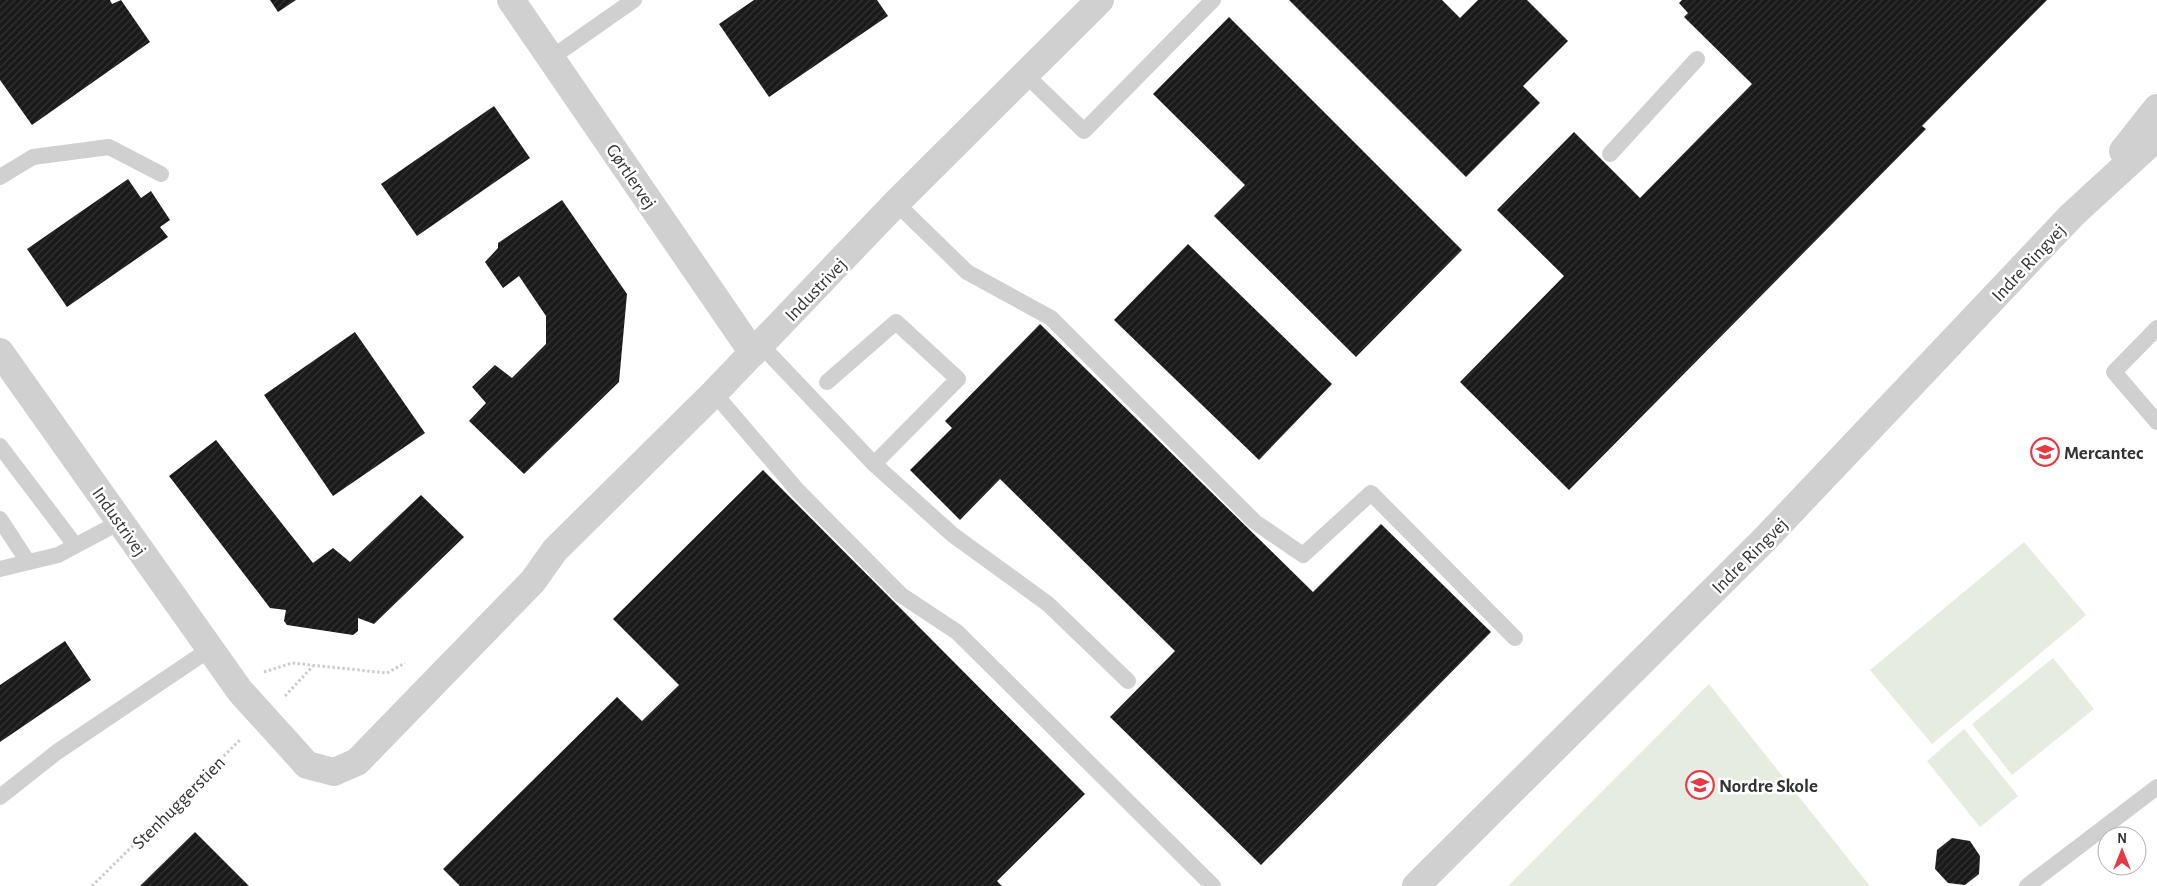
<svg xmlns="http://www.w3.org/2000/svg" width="2157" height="886" font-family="'Alegreya Sans',sans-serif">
	<defs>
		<pattern id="building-hatch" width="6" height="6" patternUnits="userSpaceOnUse" patternTransform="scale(1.25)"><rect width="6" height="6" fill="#1a1a1a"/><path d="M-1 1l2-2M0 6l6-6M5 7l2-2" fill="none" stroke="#333"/></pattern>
	</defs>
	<rect width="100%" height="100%" fill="#fff"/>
	<g fill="#e6ecdf">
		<path d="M 2024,542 L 2086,615 L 1932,744 L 1870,670 Z"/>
		<path d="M 2053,658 L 2094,709 L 2012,775 L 1972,724 Z"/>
		<path d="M 1709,684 L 1870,886 L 1508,886 Z"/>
		<path d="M 1964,729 L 2018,796 L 1980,827 L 1927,761 Z"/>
	</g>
	<g fill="url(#building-hatch)">
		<path d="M 0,0 L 110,0 L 112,4 L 121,0 L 150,42 L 32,125 L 0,80 Z"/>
		<path d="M 270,0 L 296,0 L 278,12 Z"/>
		<path d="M 754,0 L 877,0 L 888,16 L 769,97 L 719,24 Z"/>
		<path d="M 1289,0 L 1442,0 L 1460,18 L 1478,0 L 1527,0 L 1568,41 L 1523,86 L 1540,103 L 1466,177 Z"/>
		<path d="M 1682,0 L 2047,0 L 1922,126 L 1926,129 L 1569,490 L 1460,382 L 1564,276 L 1497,210 L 1574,132 L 1640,198 L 1752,84 L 1684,17 L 1688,13 L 1679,3 Z"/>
		<path d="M 1229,17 L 1462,250 L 1356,357 L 1214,216 L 1245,185 L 1153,94 Z"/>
		<path d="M 494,106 L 530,158 L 417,236 L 381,184 Z"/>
		<path d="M 128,179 L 141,198 L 151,191 L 170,220 L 160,227 L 168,237 L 67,307 L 27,249 Z"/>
		<path d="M 562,200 L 627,294 L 619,382 L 524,474 L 469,421 L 486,403 L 472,387 L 495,365 L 512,378 L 546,344 L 546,316 L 519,276 L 503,288 L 485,262 L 498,248 L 498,243 Z"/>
		<path d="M 1188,244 L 1332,384 L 1259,460 L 1114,320 Z"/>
		<path d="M 1040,324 L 1313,592 L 1381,524 L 1491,632 L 1261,865 L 1110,717 L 1175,651 L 1000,479 L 960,520 L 910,470 L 952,428 L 945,421 Z"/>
		<path d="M 355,332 L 425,433 L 333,496 L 264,395 Z"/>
		<path d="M 216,440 L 313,563 L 333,548 L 350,562 L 421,495 L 464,537 L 374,624 L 358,618 L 358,631 L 353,635 L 287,625 L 284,621 L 286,610 L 270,608 L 169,476 Z"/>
		<path d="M 763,470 L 1085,794 L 997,881 L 1002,886 L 460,886 L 443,869 L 617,697 L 642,721 L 679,685 L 613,619 Z"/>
		<path d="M 65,641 L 91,680 L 0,742 L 0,685 Z"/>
		<path d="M 195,832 L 249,886 L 140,886 Z"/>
		<path d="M 1952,838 L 1970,841 L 1980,856 L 1979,874 L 1965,885 L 1948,883 L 1935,869 L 1937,850 Z"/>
	</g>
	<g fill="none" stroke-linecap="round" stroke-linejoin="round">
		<g stroke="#cdcdcd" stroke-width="3" stroke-dasharray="2.5 2.5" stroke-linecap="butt">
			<path d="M 264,672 L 292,663 L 387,673 L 405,663"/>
			<path d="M 285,696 L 313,666"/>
			<path d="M 92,886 L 241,739"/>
		</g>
		<g stroke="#d0d0d0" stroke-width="16">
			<path d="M 551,58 L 634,0"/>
			<path d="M 1026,75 L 1084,131 L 1213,0"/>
			<path d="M 1610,154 L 1697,59"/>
			<path d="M 0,177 L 33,157 L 109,147 L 161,174"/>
			<path d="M 896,203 L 967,272 L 1051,318 L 1255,522 L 1303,555 L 1371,493 L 1515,638"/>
			<path d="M 2157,328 L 2114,372 L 2157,422"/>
			<path d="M 761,345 L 874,464 L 953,535 L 1048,604 L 1128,681"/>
			<path d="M 827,382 L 896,322 L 958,379 L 874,464"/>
			<path d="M 714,393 L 798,491 L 901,595 L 957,632 L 1213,886"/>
			<path d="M 0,446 L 75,545"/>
			<path d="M 0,519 L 28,562"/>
			<path d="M 0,569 L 58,555 L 120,522"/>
			<path d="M 0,797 L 57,752 L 210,649"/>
			<path d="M 2027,886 L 2157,787"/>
		</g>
		<g stroke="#d0d0d0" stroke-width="28">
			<path d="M 511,0 L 753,353"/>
			<path d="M 0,352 L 240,691 L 307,765 L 334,772 L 357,762 L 533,581 L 555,550 L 714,393 L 896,203 L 1100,0"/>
		</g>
		<g stroke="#d0d0d0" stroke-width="28">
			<path d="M 2123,151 L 2157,108"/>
			<path d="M 1416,886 L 1765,539 L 2072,215 L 2157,137"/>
		</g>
	</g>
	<defs>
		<symbol id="school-ring" viewBox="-11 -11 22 22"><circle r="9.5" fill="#fff" stroke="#e63946" stroke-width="1.5"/><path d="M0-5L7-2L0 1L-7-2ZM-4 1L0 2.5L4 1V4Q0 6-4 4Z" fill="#e63946"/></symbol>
	</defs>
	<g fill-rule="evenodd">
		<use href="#school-ring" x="2029" y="436" width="32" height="32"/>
		<use href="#school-ring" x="1684" y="769" width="32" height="32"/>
	</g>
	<g text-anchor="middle" stroke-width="5" stroke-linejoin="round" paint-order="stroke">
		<g font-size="19" fill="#333" stroke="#fff">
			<text transform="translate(632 176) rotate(56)" y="7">Gørtlervej</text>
			<text transform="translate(2028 262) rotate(-47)" y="7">Indre Ringvej</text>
			<text transform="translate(815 289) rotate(-46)" y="7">Industrivej</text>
			<text transform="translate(120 521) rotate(55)" y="7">Industrivej</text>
			<text transform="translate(1749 555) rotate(-45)" y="7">Indre Ringvej</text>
			<text transform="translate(178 802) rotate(-45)" y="7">Stenhuggerstien</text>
		</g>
		<g font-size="19" font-weight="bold" fill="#333" stroke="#fff" text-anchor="start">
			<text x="2064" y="459">Mercantec</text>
			<text x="1719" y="792">Nordre Skole</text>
		</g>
	</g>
	<g transform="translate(2122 851)"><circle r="24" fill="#ffffff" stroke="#adadad"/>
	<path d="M0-4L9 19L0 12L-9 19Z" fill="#e63946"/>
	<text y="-8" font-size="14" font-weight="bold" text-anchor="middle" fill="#333333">N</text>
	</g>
</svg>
